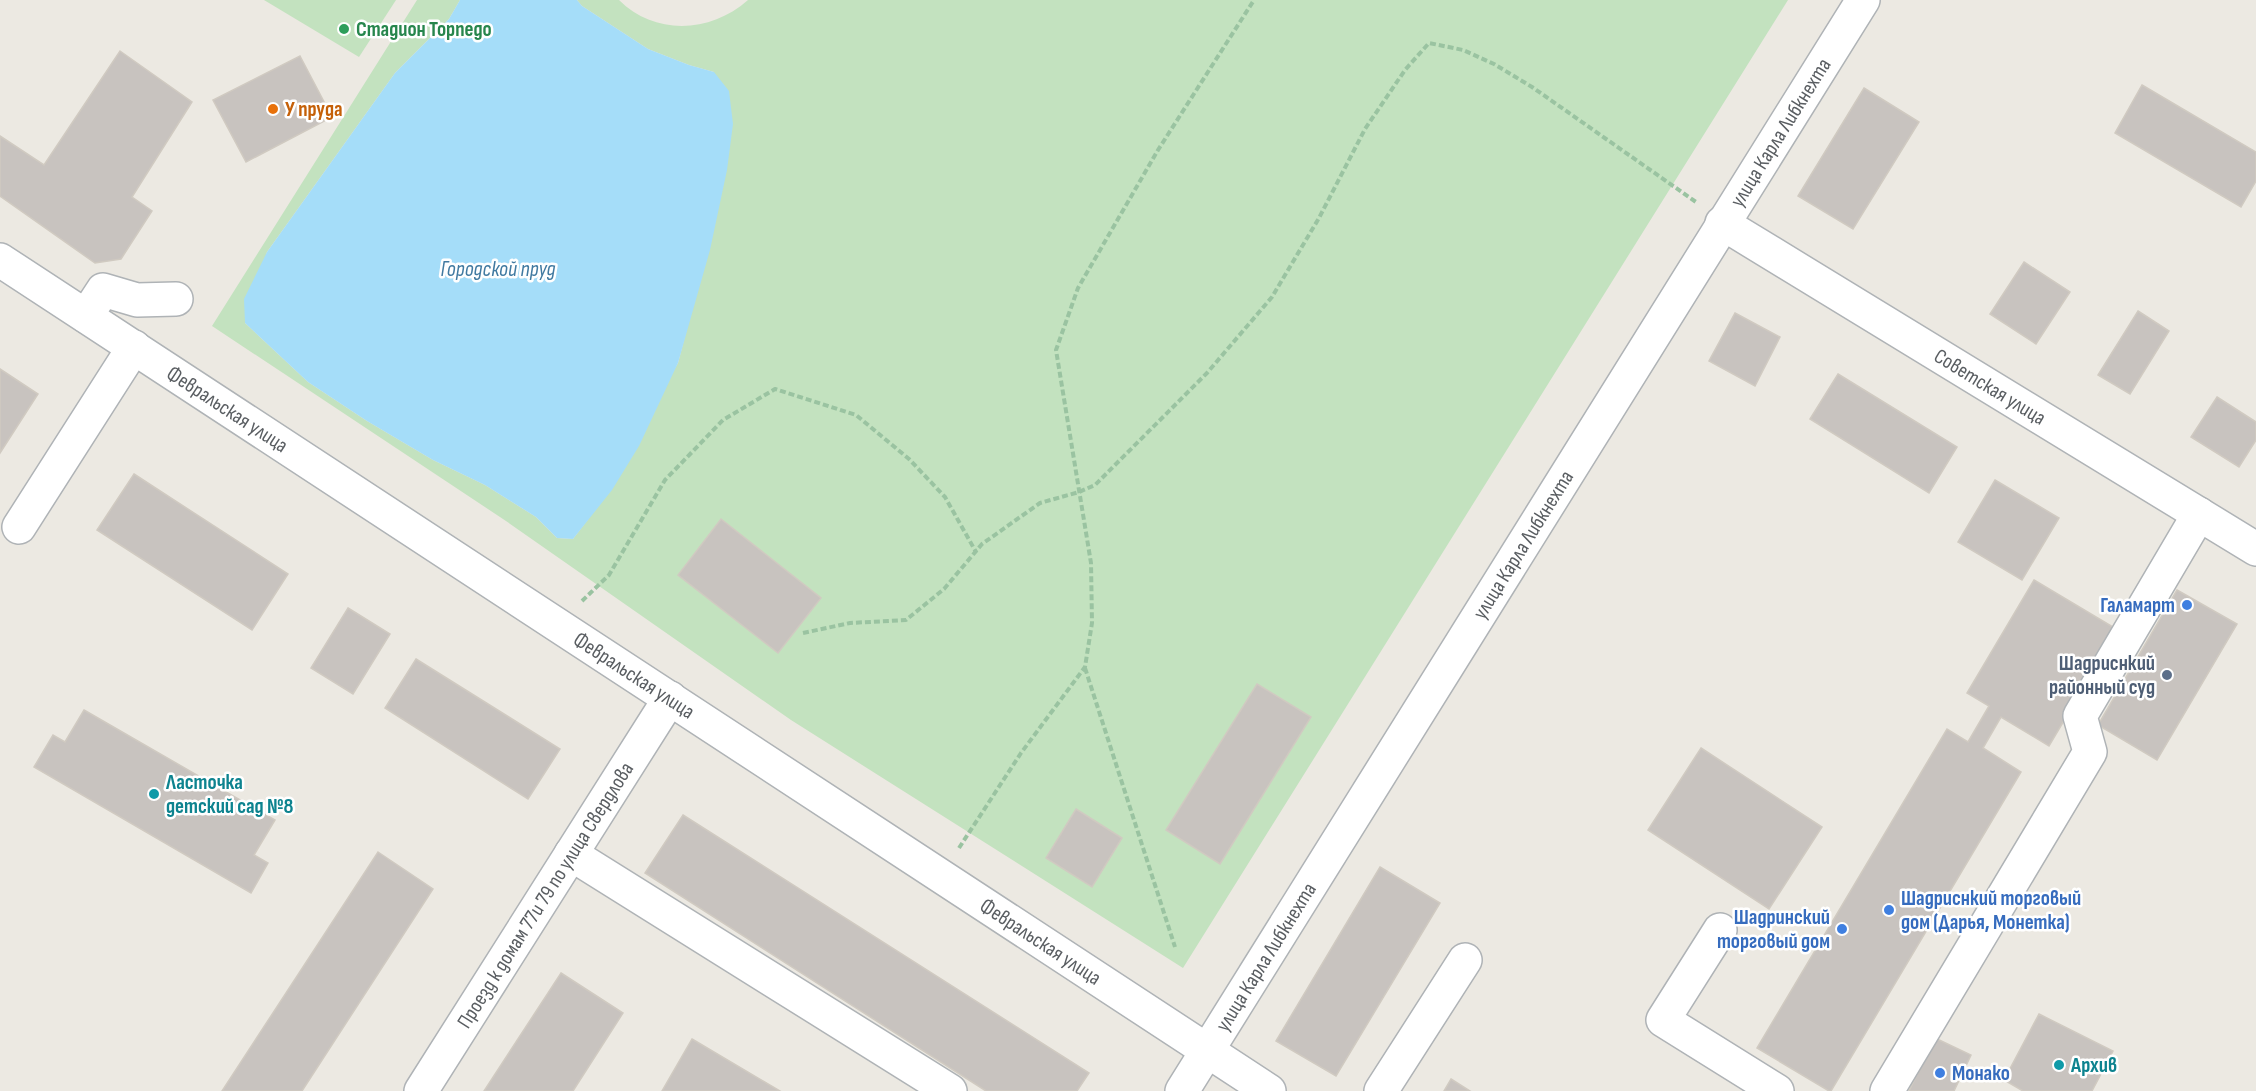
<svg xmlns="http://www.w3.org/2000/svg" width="2256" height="1091" font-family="'Sofia Sans Condensed',sans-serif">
	<rect width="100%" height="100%" fill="#ece9e2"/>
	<g fill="#c3e2bf">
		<path d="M 264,0 L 396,0 L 359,57 Z"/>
		<path d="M 417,0 L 460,0 L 449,19 L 395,73 L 267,252 L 245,323 L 308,382 L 367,421 L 433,460 L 485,485 L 536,517 L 557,538 L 573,539 L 589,518 L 678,363 L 691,313 L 714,72 L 689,65 L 648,49 L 582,6 L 577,0 L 619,0 C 655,36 711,33 748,0 L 1788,0 L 1183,968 L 791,720 L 506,521 L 212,326 Z"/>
	</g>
	<path fill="#a5ddf9" d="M 460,0 L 577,0 L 582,6 L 648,49 L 689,65 L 714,72 L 729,91 L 733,124 L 727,170 L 710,250 L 678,363 L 639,446 L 612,490 L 573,539 L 557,538 L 536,517 L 485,485 L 433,460 L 367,421 L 308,382 L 245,323 L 244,299 L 267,252 L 395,73 L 449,19 Z"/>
	<g fill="#c8c3bf" stroke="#d0cac1" stroke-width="1.5">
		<path d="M 120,51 L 192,102 L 132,197 L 152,211 L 121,259 L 95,263 L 0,196 L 0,136 L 44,165 Z"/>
		<path d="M 300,56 L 332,117 L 246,162 L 213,100 Z"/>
		<path d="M 2142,85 L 2256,152 L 2256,181 L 2241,207 L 2115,133 Z"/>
		<path d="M 1864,88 L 1919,122 L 1853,229 L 1798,196 Z"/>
		<path d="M 2024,262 L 2070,292 L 2036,344 L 1990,314 Z"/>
		<path d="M 2138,311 L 2169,331 L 2130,394 L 2098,375 Z"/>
		<path d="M 1735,313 L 1780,337 L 1755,386 L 1709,361 Z"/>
		<path d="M 0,369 L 38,394 L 0,453 Z"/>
		<path d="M 1838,374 L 1957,447 L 1929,493 L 1810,419 Z"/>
		<path d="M 2217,397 L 2256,422 L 2256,440 L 2239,467 L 2191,437 Z"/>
		<path d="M 134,474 L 288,574 L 252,630 L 97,530 Z"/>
		<path d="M 1995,480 L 2059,518 L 2022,580 L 1958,542 Z"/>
		<path d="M 721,519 L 821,598 L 778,653 L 678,575 Z"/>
		<path d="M 2034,580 L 2118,630 L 2049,746 L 2001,717 L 1983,748 L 2021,772 L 1831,1091 L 1829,1091 L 1757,1048 L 1947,729 L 1968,742 L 1989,706 L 1967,693 Z"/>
		<path d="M 2177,590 L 2237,624 L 2157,760 L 2098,725 Z"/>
		<path d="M 348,608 L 390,634 L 353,694 L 311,668 Z"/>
		<path d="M 416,659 L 560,749 L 528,799 L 385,708 Z"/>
		<path d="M 1257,684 L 1311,717 L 1220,864 L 1166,830 Z"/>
		<path d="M 84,710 L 275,820 L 254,855 L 268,863 L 251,893 L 34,767 L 53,735 L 65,742 Z"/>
		<path d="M 1701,748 L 1822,827 L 1769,909 L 1648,830 Z"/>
		<path d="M 1076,809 L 1122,838 L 1092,887 L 1046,858 Z"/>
		<path d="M 683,815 L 1089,1073 L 1077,1091 L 986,1091 L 645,873 Z"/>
		<path d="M 378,852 L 433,889 L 302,1091 L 222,1091 Z"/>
		<path d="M 1380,867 L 1440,903 L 1336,1076 L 1276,1041 Z"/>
		<path d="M 561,973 L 623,1013 L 573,1091 L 484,1091 Z"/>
		<path d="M 2039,1014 L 2113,1051 L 2092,1091 L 2023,1091 L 2004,1080 Z"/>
		<path d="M 1935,1038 L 1971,1055 L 1954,1091 L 1909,1091 Z"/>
		<path d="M 692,1039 L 780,1091 L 662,1091 Z"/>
		<path d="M 1451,1079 L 1470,1091 L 1444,1091 Z"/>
	</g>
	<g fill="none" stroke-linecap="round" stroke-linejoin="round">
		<defs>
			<g id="minor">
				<path id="s1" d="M 1722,223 L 2256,549"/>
				<path id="s2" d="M 0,260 L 1269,1091"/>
				<path d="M 86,316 L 103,290 L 137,300 L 176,299"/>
				<path d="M 19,527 L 134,347"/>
				<path d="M 571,854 L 950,1091"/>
				<path d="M 1720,930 L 1663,1020 L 1777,1091"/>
				<path id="s3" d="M 421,1091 L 670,698"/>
				<path id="s4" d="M 1182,1091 L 1863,0"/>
				<path d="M 1381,1091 L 1465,960"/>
				<path d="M 1887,1091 L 2090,752 L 2080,716 L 2199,514"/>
			</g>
		</defs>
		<use href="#minor" stroke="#afb3b6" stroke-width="36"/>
		<g stroke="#9ac3a1" stroke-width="4" stroke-dasharray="6 3" stroke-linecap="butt">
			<path d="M 582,601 L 609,575 L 665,480 L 723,420 L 775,389 L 856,415 L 909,459 L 945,497 L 976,552"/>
			<path d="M 803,633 L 850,623 L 906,620 L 944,589 L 982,544 L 1040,503 L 1079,492 L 1095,485 L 1207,373 L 1272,297 L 1319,218 L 1365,129 L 1405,70 L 1429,43 L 1463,50 L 1494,64 L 1532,87 L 1696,202"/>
			<path d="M 1085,668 L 1175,947"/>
			<path d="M 959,848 L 1021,753 L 1085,667 L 1092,623 L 1091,563 L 1056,350 L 1078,288 L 1158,150 L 1254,0"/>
		</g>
		<use href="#minor" stroke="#fff" stroke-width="33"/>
	</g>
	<circle fill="#2e9e5b" stroke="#fff" stroke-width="2" cx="344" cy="29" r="6"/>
	<circle fill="#e8710a" stroke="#fff" stroke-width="2" cx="273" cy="109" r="6"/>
	<g fill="#3f7fe0" stroke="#fff" stroke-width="2">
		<circle cx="2187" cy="605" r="6"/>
		<circle cx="1889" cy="910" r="6"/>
		<circle cx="1842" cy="929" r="6"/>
		<circle cx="1940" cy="1073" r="6"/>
	</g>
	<circle fill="#5c6f8a" stroke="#fff" stroke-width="2" cx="2167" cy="675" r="6"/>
	<g fill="#0f9aa8" stroke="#fff" stroke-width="2">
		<circle cx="154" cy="794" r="6"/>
		<circle cx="2059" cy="1065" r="6"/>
	</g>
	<g text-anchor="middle" stroke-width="5" stroke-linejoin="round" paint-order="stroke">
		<g font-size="21" font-weight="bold" fill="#27864d" stroke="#fff" text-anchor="start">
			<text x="356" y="36">Стадион Торпедо</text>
		</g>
		<g font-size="21" font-weight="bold" fill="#c56008" stroke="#fff" text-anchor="start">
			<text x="285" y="116">У пруда</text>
		</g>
		<g font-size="21" fill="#5a5e62" stroke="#fff">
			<text dy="7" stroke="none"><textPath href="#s4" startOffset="1130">улица Карла Либкнехта</textPath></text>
			<text dy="7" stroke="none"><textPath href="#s1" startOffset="314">Советская улица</textPath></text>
			<text dy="7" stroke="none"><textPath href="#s2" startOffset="272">Февральская улица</textPath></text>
			<text dy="7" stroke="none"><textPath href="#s4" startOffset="644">улица Карла Либкнехта</textPath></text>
			<text dy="7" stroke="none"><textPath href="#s2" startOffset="758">Февральская улица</textPath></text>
			<text dy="7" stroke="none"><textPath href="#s3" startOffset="232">Проезд к домам 77и 79 по улица Свердлова</textPath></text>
			<text dy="7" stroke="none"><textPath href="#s2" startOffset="1244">Февральская улица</textPath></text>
			<text dy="7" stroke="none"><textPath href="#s4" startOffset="158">улица Карла Либкнехта</textPath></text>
		</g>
		<g font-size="21" font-weight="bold" fill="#366cbe" stroke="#fff" text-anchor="end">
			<text x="2175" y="612">Галамарт</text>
			<text x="1901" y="905" text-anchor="start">Шадриснкий торговый<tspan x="1901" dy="24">дом (Дарья, Монетка)</tspan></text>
			<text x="1830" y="924">Шадринский<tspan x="1830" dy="24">торговый дом</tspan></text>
			<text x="1952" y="1080" text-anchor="start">Монако</text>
		</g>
		<g font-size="21" font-weight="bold" fill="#4e5e75" stroke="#fff" text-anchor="end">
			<text x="2155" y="670">Шадриснкий<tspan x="2155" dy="24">районный суд</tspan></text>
		</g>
		<g font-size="21" font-weight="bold" fill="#0d838f" stroke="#fff" text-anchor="start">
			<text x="166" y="789">Ласточка<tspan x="166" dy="24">детский сад №8</tspan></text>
			<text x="2071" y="1072">Архив</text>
		</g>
		<g font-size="22" font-style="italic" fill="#417aa1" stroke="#fff">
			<text x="498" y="276">Городской пруд</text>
		</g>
	</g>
</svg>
